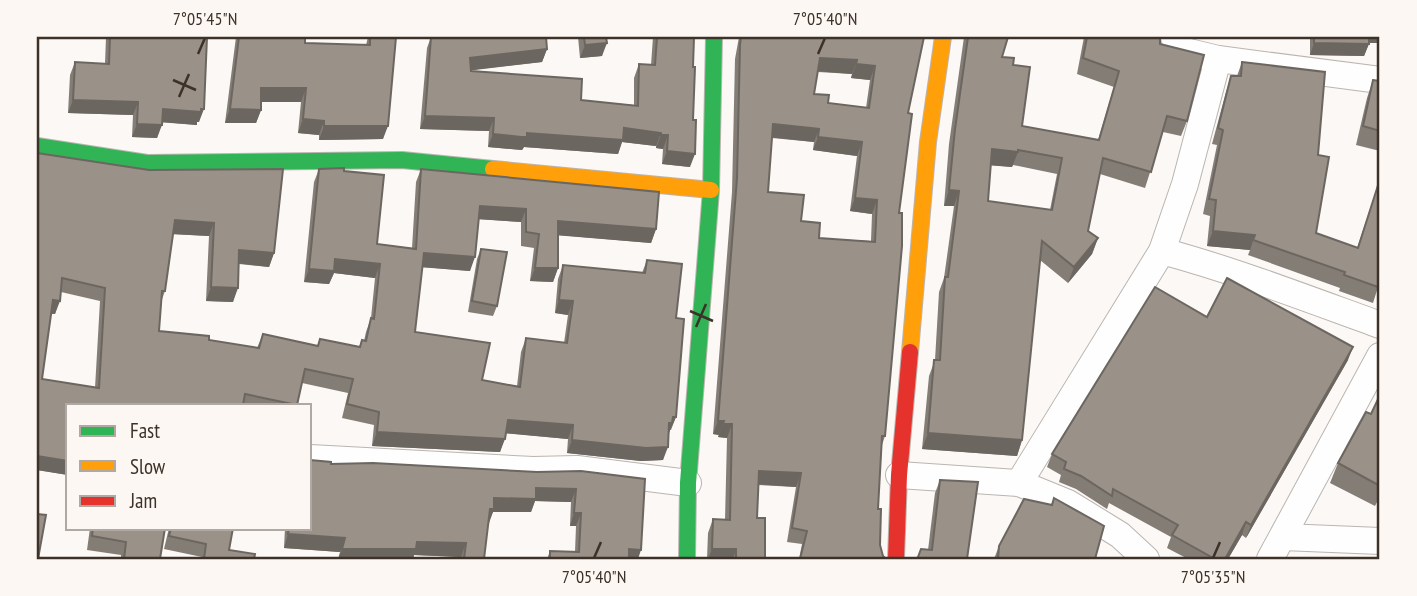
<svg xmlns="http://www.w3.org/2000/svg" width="1417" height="596" font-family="'PT Sans Narrow',sans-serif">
	<rect width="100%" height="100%" fill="#fbf8f5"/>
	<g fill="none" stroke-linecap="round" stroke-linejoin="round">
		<defs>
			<g id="street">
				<path d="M 1174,37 L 1177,45 L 1185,51 L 1218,59 L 1380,80"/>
				<path d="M 1162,251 L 1185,184 L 1218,59"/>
				<path d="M 310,458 L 533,470 L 577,469 L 688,483"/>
				<path d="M 899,475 L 1019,483 L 1068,503 L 1120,535 L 1146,559"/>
				<path d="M 1019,483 L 1162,251 C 1236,271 1308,299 1380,325"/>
				<path d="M 1283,537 L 1380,541"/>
				<path d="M 1270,559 L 1380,356"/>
			</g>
			<g id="fast">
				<path d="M 37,146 L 147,163 L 402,160 L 493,169"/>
				<path d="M 687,559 L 688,483 L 711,190 L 714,37"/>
			</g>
			<g id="slow">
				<path d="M 493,169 L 711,190"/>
				<path d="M 910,352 L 928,142 L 943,37"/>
			</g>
			<path id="jam" d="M 896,559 L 899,475 L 910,352"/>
		</defs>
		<use href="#street" stroke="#bbb5b0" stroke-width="28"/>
		<use href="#fast" stroke="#bbb5b0" stroke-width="18"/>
		<use href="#slow" stroke="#bbb5b0" stroke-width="18"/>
		<use href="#jam" stroke="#bbb5b0" stroke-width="18"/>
		<use href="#street" stroke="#fefefe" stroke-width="26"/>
		<use href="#fast" stroke="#30b455" stroke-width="16"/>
		<use href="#slow" stroke="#ff9f0a" stroke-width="16"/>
		<use href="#jam" stroke="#e5322d" stroke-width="16"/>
	</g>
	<g fill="#847d76" fill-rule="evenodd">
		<path d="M 106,37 L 207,37 L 199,122 L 197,122 L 197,125 L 162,122 L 157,138 L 132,137 L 133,115 L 68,113 L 70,75 L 75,62 L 105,64 Z"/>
		<path d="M 236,37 L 305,37 L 305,43 L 366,45 L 368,37 L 396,37 L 383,139 L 319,140 L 319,135 L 298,133 L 301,102 L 261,102 L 261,110 L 256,123 L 225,123 Z"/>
		<path d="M 431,37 L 546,37 L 547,49 L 542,62 L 471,70 L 471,71 L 581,100 L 634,105 L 634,78 L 639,64 L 651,65 L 653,37 L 694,37 L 690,167 L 662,164 L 663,149 L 656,148 L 656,146 L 622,142 L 618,154 L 524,147 L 522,150 L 488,147 L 489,131 L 420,129 L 427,48 Z"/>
		<path d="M 578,37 L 606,37 L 602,56 L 580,58 Z"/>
		<path d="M 739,37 L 924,37 L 908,113 L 899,213 L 885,436 L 882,445 L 878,509 L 880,545 L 883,556 L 886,559 L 799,559 L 802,544 L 787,542 L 796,487 L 758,485 L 757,518 L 765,559 L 707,559 L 708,533 L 713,519 L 725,520 L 727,438 L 718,437 L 719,435 L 713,434 L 732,192 L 735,59 ZM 818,72 L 852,74 L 851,78 L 870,80 L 866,108 L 828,103 L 814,94 ZM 772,138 L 814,142 L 813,150 L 857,156 L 850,211 L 872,214 L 871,241 L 819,238 L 801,221 L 768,192 Z"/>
		<path d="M 964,37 L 1008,37 L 1002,57 L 1013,65 L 1022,126 L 1098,140 L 1114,87 L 1077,74 L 1084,37 L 1160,37 L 1160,44 L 1187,121 L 1181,136 L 1163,132 L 1145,188 L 1100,174 L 1088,231 L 1098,238 L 1092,254 L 1068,283 L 1040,260 L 1022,440 L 1017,456 L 922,449 L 929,376 L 935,360 L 939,292 L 944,278 L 954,206 L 944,206 L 949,144 ZM 990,165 L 1012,167 L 1013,165 L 1057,174 L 1050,210 L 988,201 Z"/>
		<path d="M 1310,37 L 1380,37 L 1380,43 L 1369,43 L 1364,56 L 1310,55 Z"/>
		<path d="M 1242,62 L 1318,155 L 1316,233 L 1357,248 L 1380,179 L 1379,258 L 1380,281 L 1373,303 L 1339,291 L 1340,288 L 1248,255 L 1250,250 L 1207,246 L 1210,216 L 1203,214 L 1217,145 L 1212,144 L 1226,92 L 1231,76 L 1237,76 Z"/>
		<path d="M 1373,80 L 1380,81 L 1380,151 L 1356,145 L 1367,98 Z"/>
		<path d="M 37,153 L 149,170 L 274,253 L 269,267 L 239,264 L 233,302 L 206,301 L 209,236 L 173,234 L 165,291 L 161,302 L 159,331 L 257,348 L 263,334 L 318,346 L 320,339 L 359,347 L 362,340 L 364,341 L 366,332 L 371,318 L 375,278 L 334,273 L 329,284 L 304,282 L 314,182 L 319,169 L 344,171 L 377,244 L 412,248 L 416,182 L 421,169 L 656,229 L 651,243 L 558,235 L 558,268 L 553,282 L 530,281 L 534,248 L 521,246 L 521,222 L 479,219 L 470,271 L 422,267 L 415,332 L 482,380 L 517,386 L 521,352 L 526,338 L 564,343 L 568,315 L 555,313 L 558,279 L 563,265 L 642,273 L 647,260 L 676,318 L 676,417 L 671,430 L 670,430 L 669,433 L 663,460 L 641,461 L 567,453 L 568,439 L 506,433 L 500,452 L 372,446 L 374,425 L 342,418 L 348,393 L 302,383 L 297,405 L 68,405 L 68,475 L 37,470 ZM 61,292 L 100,301 L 95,388 L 42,379 L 51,314 L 55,314 Z"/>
		<path d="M 481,249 L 497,306 L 493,316 L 468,312 L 477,259 Z"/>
		<path d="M 1207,317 L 1348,360 L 1246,538 L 1242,535 L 1228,559 L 1188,559 L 1167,548 L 1171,537 L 1109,503 L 1107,509 L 1076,489 L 1059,482 L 1061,475 L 1047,467 L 1052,454 Z"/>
		<path d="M 1380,395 L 1380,496 L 1375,506 L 1330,483 L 1338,463 L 1371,414 Z"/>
		<path d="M 331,464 L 537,472 L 581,471 L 638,559 L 547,559 L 550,551 L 575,552 L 576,526 L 570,526 L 571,502 L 535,501 L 531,512 L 493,512 L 488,523 L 484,559 L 460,559 L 461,557 L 414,555 L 413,559 L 338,559 L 340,552 L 284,548 L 285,528 L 310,528 Z"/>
		<path d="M 940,480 L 967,559 L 928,550 L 935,493 Z"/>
		<path d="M 90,528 L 165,528 L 160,559 L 121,559 L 121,555 L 87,550 Z"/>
		<path d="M 169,528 L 233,528 L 229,550 L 254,559 L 201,559 L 202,557 L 164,549 Z"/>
		<path d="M 999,546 L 1095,559 L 994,559 Z"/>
	</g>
	<g fill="#6c6660">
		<path d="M 1367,37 L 1380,37 L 1380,43 L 1365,43 Z"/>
		<path d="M 607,43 L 602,56 L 580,58 L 585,45 Z"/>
		<path d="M 1314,43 L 1369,44 L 1364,56 L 1310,55 Z"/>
		<path d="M 547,49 L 542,62 L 466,71 L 470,58 Z"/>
		<path d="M 820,58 L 857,60 L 852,74 L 815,71 Z"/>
		<path d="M 856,64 L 875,66 L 870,80 L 851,78 Z"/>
		<path d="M 261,88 L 306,88 L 301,102 L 256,102 Z"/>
		<path d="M 73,100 L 138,102 L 133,115 L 68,113 Z"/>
		<path d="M 163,109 L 204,109 L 199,122 L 197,122 L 197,125 L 158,122 Z"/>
		<path d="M 230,109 L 261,110 L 256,123 L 225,123 Z"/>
		<path d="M 425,116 L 494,118 L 489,131 L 420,129 Z"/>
		<path d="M 303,119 L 324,121 L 319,135 L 298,133 Z"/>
		<path d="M 137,124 L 162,125 L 157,138 L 132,137 Z"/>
		<path d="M 773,124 L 819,129 L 814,142 L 768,137 Z"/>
		<path d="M 324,126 L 388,126 L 383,139 L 319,140 Z"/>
		<path d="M 624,128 L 661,133 L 656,146 L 622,142 L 618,154 L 524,147 L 522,150 L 488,147 L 493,134 L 527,133 Z"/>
		<path d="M 661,135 L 668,135 L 663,149 L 656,148 Z"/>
		<path d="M 818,137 L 862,142 L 857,156 L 813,150 Z"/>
		<path d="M 992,149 L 1018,152 L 1012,167 L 986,165 Z"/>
		<path d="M 667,151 L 695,154 L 690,167 L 662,164 Z"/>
		<path d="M 949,190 L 959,191 L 954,206 L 944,206 Z"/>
		<path d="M 855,198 L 877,200 L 872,214 L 850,211 Z"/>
		<path d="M 480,206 L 526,209 L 521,222 L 475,219 Z"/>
		<path d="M 175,220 L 214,223 L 209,236 L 170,234 Z"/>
		<path d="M 558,221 L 656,229 L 651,243 L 554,235 Z"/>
		<path d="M 1213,231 L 1255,235 L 1250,250 L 1207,246 Z"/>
		<path d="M 1098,238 L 1092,254 L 1068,283 L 1074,267 Z"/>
		<path d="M 239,250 L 274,253 L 269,267 L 235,263 Z"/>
		<path d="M 424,253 L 475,257 L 470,271 L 419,267 Z"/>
		<path d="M 335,259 L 380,264 L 375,278 L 334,273 L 329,284 L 304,282 L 309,269 Z"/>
		<path d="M 535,268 L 558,268 L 553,282 L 530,281 Z"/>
		<path d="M 211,287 L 238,288 L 233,302 L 206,301 Z"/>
		<path d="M 53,300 L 60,301 L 55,314 L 48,313 Z"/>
		<path d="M 559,300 L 573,301 L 568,315 L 555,313 Z"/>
		<path d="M 1353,347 L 1348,360 L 1246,538 L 1251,525 Z"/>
		<path d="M 673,417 L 676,417 L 667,437 L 669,423 Z"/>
		<path d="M 508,420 L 573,425 L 568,439 L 503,433 Z"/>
		<path d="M 718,421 L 724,421 L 719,435 L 713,434 Z"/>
		<path d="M 723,424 L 732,424 L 727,438 L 718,437 Z"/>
		<path d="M 377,432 L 505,439 L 500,452 L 372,446 Z"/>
		<path d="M 928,433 L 1022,440 L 1017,456 L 922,449 Z"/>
		<path d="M 572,440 L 668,447 L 663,460 L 641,461 L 567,453 Z"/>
		<path d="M 37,456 L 68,461 L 68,475 L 37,470 Z"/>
		<path d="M 759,471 L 801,473 L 796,487 L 754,484 Z"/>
		<path d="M 536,488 L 576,489 L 571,502 L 535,501 L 531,512 L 493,512 L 489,523 L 485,522 L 494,498 Z"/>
		<path d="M 574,513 L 581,513 L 576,526 L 570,526 Z"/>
		<path d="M 1246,522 L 1242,535 L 1228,559 L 1225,559 Z"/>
		<path d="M 288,534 L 345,538 L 340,552 L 284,548 Z"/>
		<path d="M 417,542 L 466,543 L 461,557 L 414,555 L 413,559 L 338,559 L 342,549 Z"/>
		<path d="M 629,549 L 641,550 L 638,559 L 625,559 Z"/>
		<path d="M 712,549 L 736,549 L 733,559 L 708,559 Z"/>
	</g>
	<g fill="#9a9189" stroke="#6c6660" stroke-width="2" fill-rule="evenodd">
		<path d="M 110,37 L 207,37 L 204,109 L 201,109 L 201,112 L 163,109 L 162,125 L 137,124 L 138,102 L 73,100 L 75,62 L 109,64 Z"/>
		<path d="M 239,37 L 305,37 L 305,43 L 370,45 L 370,37 L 396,37 L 388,126 L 324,126 L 324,121 L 303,119 L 306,88 L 261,88 L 261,110 L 230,109 Z"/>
		<path d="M 431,37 L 546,37 L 547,49 L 470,58 L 471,71 L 582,79 L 581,100 L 638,106 L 639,64 L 655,65 L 657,37 L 694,37 L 693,67 L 695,67 L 693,120 L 696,120 L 695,154 L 667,151 L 668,135 L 661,135 L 661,133 L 624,128 L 623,140 L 527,133 L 527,137 L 521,137 L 493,134 L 494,118 L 425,116 Z"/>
		<path d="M 584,37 L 606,37 L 607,43 L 585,45 Z"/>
		<path d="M 741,37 L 924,37 L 908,113 L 912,114 L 899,213 L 902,213 L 902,246 L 885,436 L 882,436 L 878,509 L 881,509 L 880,545 L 883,556 L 886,559 L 800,559 L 807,531 L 792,528 L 801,473 L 759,471 L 757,518 L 765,518 L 765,559 L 736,559 L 736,549 L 712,549 L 713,519 L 730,520 L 732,424 L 723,424 L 724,421 L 718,421 L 737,178 L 740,45 ZM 820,58 L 857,60 L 856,64 L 875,66 L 869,108 L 828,103 L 829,95 L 814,94 ZM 773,124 L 819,129 L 818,137 L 862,142 L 855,198 L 877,200 L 875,242 L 819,238 L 820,223 L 801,221 L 804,195 L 768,192 Z"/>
		<path d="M 968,37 L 1008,37 L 1002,57 L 1014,58 L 1013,65 L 1030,67 L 1022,126 L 1099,140 L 1119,71 L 1083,58 L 1087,37 L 1160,37 L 1160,44 L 1204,55 L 1187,121 L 1167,116 L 1151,172 L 1103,158 L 1088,231 L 1098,238 L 1074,267 L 1042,241 L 1022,440 L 928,433 L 934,360 L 940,360 L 945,277 L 948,277 L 959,191 L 949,190 L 955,129 ZM 992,149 L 1018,152 L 1018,150 L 1062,158 L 1052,210 L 988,201 Z"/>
		<path d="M 1314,37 L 1369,37 L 1369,44 L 1314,43 Z"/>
		<path d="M 1242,62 L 1325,72 L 1318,155 L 1329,157 L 1316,233 L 1358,248 L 1380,179 L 1380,255 L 1379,258 L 1380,258 L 1380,281 L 1378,287 L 1344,275 L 1345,272 L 1253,240 L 1255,235 L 1213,231 L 1216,200 L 1209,199 L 1223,130 L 1218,128 L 1231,76 L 1241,76 Z"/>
		<path d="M 1373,80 L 1380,81 L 1380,131 L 1363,126 Z"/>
		<path d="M 37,153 L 149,170 L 283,169 L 274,253 L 239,250 L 238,288 L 211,287 L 214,223 L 175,220 L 165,291 L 162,291 L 159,331 L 209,336 L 209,340 L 259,348 L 263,334 L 318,346 L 320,339 L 360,347 L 362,340 L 366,341 L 371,318 L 374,319 L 380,264 L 335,259 L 334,271 L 309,269 L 319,169 L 344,168 L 344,171 L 384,175 L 377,244 L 416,249 L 421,169 L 659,192 L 656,229 L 558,221 L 558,268 L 535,268 L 539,234 L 526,232 L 526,209 L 480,206 L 475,257 L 424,253 L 415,332 L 490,343 L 482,380 L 520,387 L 526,338 L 567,343 L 573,301 L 559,300 L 563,265 L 645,273 L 647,260 L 682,264 L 676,318 L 684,319 L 676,417 L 673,417 L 672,423 L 669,423 L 668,447 L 646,448 L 572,440 L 573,425 L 508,420 L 505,439 L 377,432 L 379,412 L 347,404 L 353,379 L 305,369 L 297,405 L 245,394 L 243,405 L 68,405 L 68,461 L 37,456 L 37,199 L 38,194 L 37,194 ZM 62,278 L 105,288 L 99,388 L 42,379 L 53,300 L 60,301 Z"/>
		<path d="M 481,249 L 507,252 L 497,306 L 472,301 Z"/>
		<path d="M 1227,278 L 1353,347 L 1251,525 L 1246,522 L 1225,559 L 1215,559 L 1172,535 L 1178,525 L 1113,489 L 1112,496 L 1081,476 L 1064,469 L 1066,462 L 1052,454 L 1155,287 L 1207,317 Z"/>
		<path d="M 1380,395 L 1380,486 L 1338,463 L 1366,412 L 1371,414 Z"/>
		<path d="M 310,460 L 331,462 L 331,464 L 373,463 L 537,472 L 581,471 L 645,479 L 641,550 L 629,549 L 629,559 L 550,559 L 550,551 L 579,552 L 581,513 L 574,513 L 576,489 L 536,488 L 536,499 L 494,498 L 494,509 L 490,509 L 484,559 L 464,559 L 466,543 L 417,542 L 416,549 L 342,549 L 345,538 L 288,534 L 289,528 L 310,528 Z"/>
		<path d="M 940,480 L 978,482 L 967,559 L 916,559 L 918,557 L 921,549 L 932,550 Z"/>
		<path d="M 1054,498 L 1104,526 L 1095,559 L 998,559 L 999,546 L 1024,499 L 1052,505 Z"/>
		<path d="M 37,514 L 46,515 L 38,559 L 37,559 Z"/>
		<path d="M 93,528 L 165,528 L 160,559 L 124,559 L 126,542 L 92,536 Z"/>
		<path d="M 171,528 L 233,528 L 229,550 L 255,554 L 254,559 L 204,559 L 206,544 L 169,536 Z"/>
	</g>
	<path fill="none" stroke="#3c3229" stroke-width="2.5" d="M 198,54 L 205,38M 818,54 L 825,38M 173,80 L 196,90M 179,97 L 189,74M 690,311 L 713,321M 696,327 L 706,304M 594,558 L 601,542M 1213,558 L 1220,542"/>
	<rect width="1417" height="596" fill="none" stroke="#fdf7f3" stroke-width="77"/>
	<rect x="66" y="404" width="245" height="126" fill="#fdf7f3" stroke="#b0a8a2" stroke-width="2"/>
	<rect x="80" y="426" width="35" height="10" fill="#30b455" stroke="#b0a8a2" stroke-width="2"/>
	<text x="130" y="438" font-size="21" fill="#3c3229">Fast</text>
	<rect x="80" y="461" width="35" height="10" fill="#ff9f0a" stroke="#b0a8a2" stroke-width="2"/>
	<text x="130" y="474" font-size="21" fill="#3c3229">Slow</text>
	<rect x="80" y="496" width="35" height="10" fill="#e5322d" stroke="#b0a8a2" stroke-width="2"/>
	<text x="130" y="508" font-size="21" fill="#3c3229">Jam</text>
	<rect x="38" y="38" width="1340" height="520" fill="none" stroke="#3c3229" stroke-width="2.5"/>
	<g font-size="18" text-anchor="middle" fill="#3c3229">
		<text x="205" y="25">7°05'45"N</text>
		<text x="825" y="25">7°05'40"N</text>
		<text x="594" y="583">7°05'40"N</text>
		<text x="1213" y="583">7°05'35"N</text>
	</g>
</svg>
